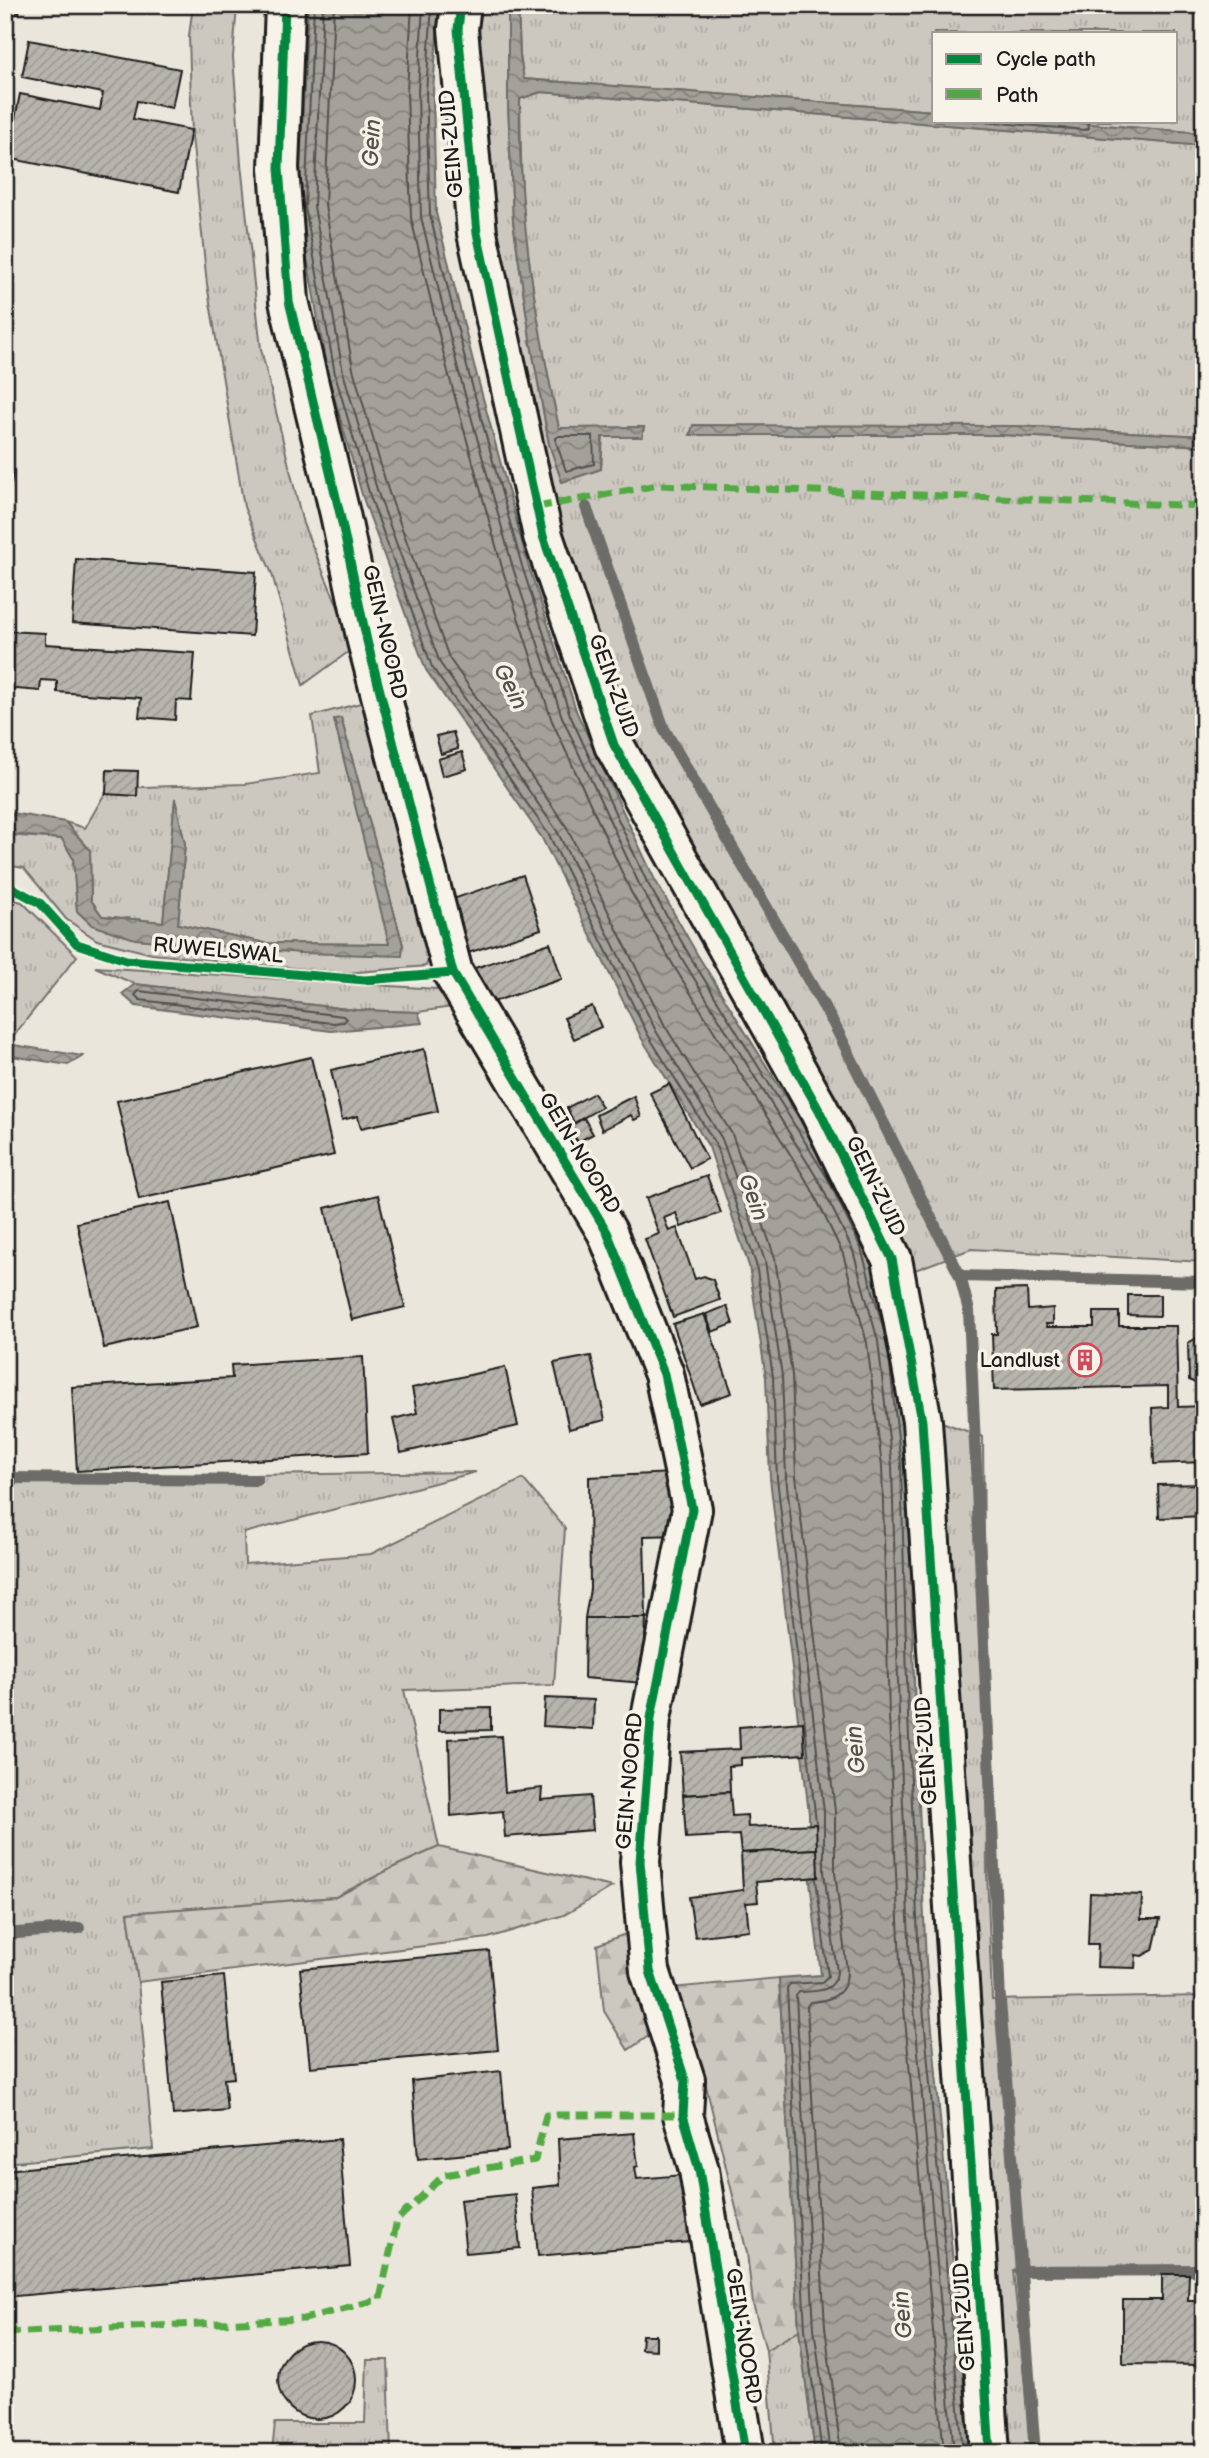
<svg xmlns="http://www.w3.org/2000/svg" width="1209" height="2458" font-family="'Balsamiq Sans',sans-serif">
	<defs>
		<pattern id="grass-tufts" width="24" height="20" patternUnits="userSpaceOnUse" patternTransform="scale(1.75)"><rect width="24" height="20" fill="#ccc8c0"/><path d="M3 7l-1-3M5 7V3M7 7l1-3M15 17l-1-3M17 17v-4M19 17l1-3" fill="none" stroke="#afaba4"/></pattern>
		<pattern id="forest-firs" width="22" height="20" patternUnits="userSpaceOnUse" patternTransform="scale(1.75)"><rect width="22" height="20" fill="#ccc8c0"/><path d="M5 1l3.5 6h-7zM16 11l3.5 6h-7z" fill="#afaba4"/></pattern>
		<pattern id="water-waves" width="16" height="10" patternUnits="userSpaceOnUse" patternTransform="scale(1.75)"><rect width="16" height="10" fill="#a3a19a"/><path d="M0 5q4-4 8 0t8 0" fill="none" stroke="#84827d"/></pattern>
		<pattern id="building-hatch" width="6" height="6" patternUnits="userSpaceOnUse" patternTransform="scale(1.75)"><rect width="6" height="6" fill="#b6b4ac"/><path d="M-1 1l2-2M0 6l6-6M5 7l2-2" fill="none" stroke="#9c9a93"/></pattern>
	</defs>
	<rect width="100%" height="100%" fill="#eae6dc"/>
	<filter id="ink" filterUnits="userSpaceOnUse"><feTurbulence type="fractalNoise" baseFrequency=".0143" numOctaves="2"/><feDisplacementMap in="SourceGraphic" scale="14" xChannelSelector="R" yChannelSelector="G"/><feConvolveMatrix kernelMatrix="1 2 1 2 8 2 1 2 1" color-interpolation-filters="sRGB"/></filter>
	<g filter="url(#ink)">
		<g fill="url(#grass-tufts)" stroke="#74726e" stroke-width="2">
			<path d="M 193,5 L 237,5 L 233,57 L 241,164 L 261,349 L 303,524 L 355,647 L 303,685 L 272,574 L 244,507 L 207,284 L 192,136 L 189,36 Z"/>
			<path d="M 470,5 L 508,5 L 508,103 L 513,221 L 530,338 L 549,444 L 562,482 L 601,469 L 603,437 L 642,437 L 644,427 L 559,429 L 538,327 L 522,208 L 520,99 L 541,92 L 1204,146 L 1204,436 L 1015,426 L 691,435 L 1001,435 L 1204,446 L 1204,1262 L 971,1249 L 907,1273 L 605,690 L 503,320 Z"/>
			<path d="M 518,5 L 1204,5 L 1204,133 L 1052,121 L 1176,121 L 1176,33 L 934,33 L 934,111 L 523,79 L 520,56 Z"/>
			<path d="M 368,701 L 432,947 L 426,966 L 347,973 L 152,954 L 97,940 L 66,919 L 24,868 L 5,865 L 5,835 L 62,839 L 73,858 L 77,911 L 92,925 L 301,953 L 403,945 L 341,718 L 334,720 L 390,944 L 265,943 L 178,924 L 185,844 L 175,801 L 163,922 L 102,916 L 91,900 L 90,850 L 65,822 L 85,828 L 108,788 L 245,784 L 320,773 L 312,716 Z"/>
			<path d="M 14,900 L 22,902 L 77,956 L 7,1044 L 5,912 L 11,913 Z"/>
			<path d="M 95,967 L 437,989 L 452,1007 L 418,1012 L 356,1010 L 135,984 Z"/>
			<path d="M 939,1421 L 983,1437 L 987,1873 L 992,2000 L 1204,1996 L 1204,2266 L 1013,2270 L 1032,2453 L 995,2453 Z"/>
			<path d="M 476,1472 L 244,1533 L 245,1564 L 371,1554 L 523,1479 L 565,1528 L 554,1685 L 404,1690 L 439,1847 L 396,1866 L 336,1897 L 128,1913 L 138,1982 L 153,2149 L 5,2163 L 5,1478 Z"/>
			<path d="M 799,2330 L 815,2453 L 775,2453 L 766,2350 Z"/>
			<path d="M 367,2360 L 388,2360 L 391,2453 L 272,2453 L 275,2423 L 365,2423 Z"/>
		</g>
		<g fill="url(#forest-firs)" stroke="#74726e" stroke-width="2">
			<path d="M 439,1847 L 612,1887 L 564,1915 L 488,1938 L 138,1982 L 128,1913 L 336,1897 L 396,1866 Z"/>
			<path d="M 630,1932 L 650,2035 L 628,2050 L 604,2011 L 597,1945 Z"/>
			<path d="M 779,1978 L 799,2330 L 766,2350 L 753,2304 L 747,2253 L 696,2045 L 670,1988 Z"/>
		</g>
		<g fill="url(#water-waves)" stroke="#6d6c68" stroke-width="2">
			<path d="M 308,5 L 439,5 L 433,92 L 436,213 L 474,365 L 528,564 L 577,713 L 654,878 L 697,954 L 834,1175 L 868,1245 L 893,1338 L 908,1465 L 915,1715 L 926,1962 L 970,2453 L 815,2453 L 799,2330 L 779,1978 L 821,1975 L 809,1873 L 809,1814 L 770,1478 L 766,1378 L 749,1266 L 709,1147 L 642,1039 L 542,838 L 426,670 L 363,498 L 328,376 L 298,207 Z"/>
			<path d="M 508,5 L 518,5 L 520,56 L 524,79 L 934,111 L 934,121 L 1052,121 L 1204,133 L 1204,146 L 541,92 L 520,99 C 517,211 536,320 559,428 L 644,427 L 642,437 L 602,437 L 601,469 L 562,482 L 549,444 L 530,338 L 513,221 L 508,103 Z"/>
			<path d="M 693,425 L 1015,426 L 1204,436 L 1204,446 L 1001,435 L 690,435 Z"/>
			<path d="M 341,718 L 403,945 L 402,956 L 301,953 L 135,939 L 92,925 L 77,911 L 73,858 L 62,839 L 5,834 L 5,812 L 65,822 L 90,850 L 91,900 L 102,916 L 163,922 L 175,798 L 185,844 L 178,924 L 265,943 L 389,944 L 334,719 Z"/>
			<path d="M 135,984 L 356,1010 L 418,1012 L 422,1023 L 331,1031 L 136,1006 L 122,994 Z"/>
			<path d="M 5,1044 L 7,1044 L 83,1056 L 68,1065 L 5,1055 Z"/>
		</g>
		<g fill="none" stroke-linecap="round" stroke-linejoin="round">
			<g stroke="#52514e" stroke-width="2">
				<path d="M 314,5 L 305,207 L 335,374 L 370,496 L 432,667 L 549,835 L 648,1035 L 715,1143 L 756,1264 L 773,1377 L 777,1478 L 816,1822"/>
				<path d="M 323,5 L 314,206 L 343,372 L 378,493 L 440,663 L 557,831 L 656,1031 L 722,1139 L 765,1261 L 782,1376 L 786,1477 L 824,1812 L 824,1872 L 837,1972 C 835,1993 816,1991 799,1992 L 796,1996 L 814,2328 L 831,2453"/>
				<path d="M 334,5 L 325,205 L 353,369 L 388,490 L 449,658 L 566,826 L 665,1026 L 732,1134 L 775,1258 L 792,1375 L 796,1476 L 835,1811 L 835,1872 L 847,1971 C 847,1995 830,2001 810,2002 L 807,2006 L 825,2327 L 841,2453"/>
				<path d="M 412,5 L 407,91 L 411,218 L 448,372 L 503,571 L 552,721 L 631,892 L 675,968 L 811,1188 L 843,1254 L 867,1343 L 882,1466 L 889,1716 L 900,1963 L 944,2453"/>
				<path d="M 423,5 L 418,91 L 421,217 L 458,369 L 513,568 L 562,717 L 640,886 L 684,962 L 820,1183 L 853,1251 L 878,1341 L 892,1466 L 899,1715 L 910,1963 L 954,2453"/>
				<path d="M 432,5 L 426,92 L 430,215 L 467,367 L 522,566 L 570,715 L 647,882 L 691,958 L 828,1179 L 861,1248 L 884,1331"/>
				<path d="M 973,121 L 1085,130 L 1089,128 L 1088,121"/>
				<path d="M 559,436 L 593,436 L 594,464 L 566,471 L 556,442 L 556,438 Z"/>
				<path d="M 139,991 L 343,1016 L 346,1019 L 344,1022 L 331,1023 L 140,1000 L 135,995 Z"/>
				<path d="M 889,1357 L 901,1465 L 908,1715 L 919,1962 L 963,2453"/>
				<path d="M 816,1879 L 828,1976 L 822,1982 L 790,1984 L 787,1988 L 805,2329 L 822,2453"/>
			</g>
			<g stroke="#6d6c68" stroke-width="12">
				<path d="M 586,507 L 664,729 L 835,1026 L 960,1276 L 969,1311 L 1000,2001 L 1035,2453"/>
				<path d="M 960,1276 L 1204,1282"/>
				<path d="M 5,1478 L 257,1480"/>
				<path d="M 5,1934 L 79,1928"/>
				<path d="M 1020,2271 L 1204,2270"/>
			</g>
		</g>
		<g fill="url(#building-hatch)" stroke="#1c1c1c" stroke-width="2">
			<path d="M 5,5 L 21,5 L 19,14 L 5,12 Z"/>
			<path d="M 29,40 L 180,69 L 172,108 L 137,101 L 133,119 L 191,130 L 179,192 L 7,158 L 20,94 L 100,110 L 103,93 L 22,77 Z"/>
			<path d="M 5,471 L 13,473 L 5,517 Z"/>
			<path d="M 76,559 L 256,572 L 252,636 L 72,623 Z"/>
			<path d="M 5,631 L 45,633 L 45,644 L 195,653 L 191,701 L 176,700 L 175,720 L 139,717 L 141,698 L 57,692 L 57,681 L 41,680 L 40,691 L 5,688 Z"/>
			<path d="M 453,732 L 458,749 L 441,754 L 436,736 Z"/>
			<path d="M 462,752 L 467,769 L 442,776 L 438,759 Z"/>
			<path d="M 107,770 L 138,771 L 137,796 L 106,794 Z"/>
			<path d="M 523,875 L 541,929 L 468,953 L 450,900 Z"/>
			<path d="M 550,943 L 562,979 L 487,1004 L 475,968 Z"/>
			<path d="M 592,1006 L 601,1027 L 574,1039 L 564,1018 Z"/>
			<path d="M 424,1049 L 438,1111 L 361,1128 L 358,1116 L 342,1120 L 331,1070 Z"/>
			<path d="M 311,1057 L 334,1155 L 139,1199 L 117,1101 Z"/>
			<path d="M 669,1084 L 707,1159 L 690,1168 L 650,1093 Z"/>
			<path d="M 594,1093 L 602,1107 L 574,1123 L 567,1108 Z"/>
			<path d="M 634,1096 L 641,1117 L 634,1120 L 631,1115 L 602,1130 L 596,1115 Z"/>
			<path d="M 584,1118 L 593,1134 L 576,1143 L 567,1128 Z"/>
			<path d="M 707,1176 L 721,1213 L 681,1227 L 676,1213 L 664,1218 L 669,1231 L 677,1228 L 695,1279 L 704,1276 L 713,1280 L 720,1300 L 673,1317 L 645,1239 L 659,1234 L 646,1198 Z"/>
			<path d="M 378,1195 L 405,1307 L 352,1320 L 325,1208 Z"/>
			<path d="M 170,1202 L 197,1327 L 104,1348 L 77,1223 Z"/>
			<path d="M 1027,1289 L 1028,1310 L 1053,1308 L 1053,1324 L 1046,1324 L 1047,1327 L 1094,1327 L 1094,1312 L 1119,1312 L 1119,1326 L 1176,1326 L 1178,1407 L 1204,1406 L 1204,1462 L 1154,1464 L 1152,1408 L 1168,1407 L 1168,1386 L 994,1390 L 992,1334 L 997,1334 L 996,1290 Z"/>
			<path d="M 1128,1295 L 1160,1295 L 1160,1316 L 1128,1315 Z"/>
			<path d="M 727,1306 L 733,1324 L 712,1332 L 706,1314 Z"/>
			<path d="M 704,1314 L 732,1393 L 700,1404 L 673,1324 Z"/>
			<path d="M 1204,1334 L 1204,1388 L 1189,1380 L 1188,1343 Z"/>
			<path d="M 591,1356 L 605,1420 L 569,1429 L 554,1363 Z"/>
			<path d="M 363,1357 L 368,1453 L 77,1471 L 72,1387 L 232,1378 L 231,1365 Z"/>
			<path d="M 505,1367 L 518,1426 L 401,1453 L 393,1419 L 417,1413 L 412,1388 Z"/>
			<path d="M 673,1473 L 680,1535 L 644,1536 L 646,1618 L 585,1618 L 590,1589 L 589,1477 Z"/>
			<path d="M 1204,1484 L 1204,1516 L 1159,1518 L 1158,1485 Z"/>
			<path d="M 585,1618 L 646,1618 L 643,1683 L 584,1678 Z"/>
			<path d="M 545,1698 L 594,1700 L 593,1729 L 543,1726 Z"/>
			<path d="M 491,1708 L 491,1730 L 439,1731 L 439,1709 Z"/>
			<path d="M 803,1722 L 805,1754 L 741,1758 L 741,1765 L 729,1766 L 730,1792 L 683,1795 L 680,1752 L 740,1749 L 739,1727 Z"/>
			<path d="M 501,1736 L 505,1792 L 542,1788 L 541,1800 L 590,1796 L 593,1830 L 505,1837 L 503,1811 L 451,1816 L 449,1739 Z"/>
			<path d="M 730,1792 L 732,1816 L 747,1815 L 748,1827 L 816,1824 L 817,1849 L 741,1853 L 739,1835 L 686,1838 L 683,1795 Z"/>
			<path d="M 817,1849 L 818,1877 L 756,1882 L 758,1902 L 746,1903 L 749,1930 L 695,1937 L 689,1897 L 743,1890 L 741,1853 Z"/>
			<path d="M 1090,1893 L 1142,1895 L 1141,1919 L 1160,1919 L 1153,1950 L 1142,1956 L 1136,1955 L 1135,1968 L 1097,1967 L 1098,1944 L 1088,1944 Z"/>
			<path d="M 489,1951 L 498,2050 L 310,2067 L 300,1969 Z"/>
			<path d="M 224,1976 L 234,2078 L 224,2079 L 227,2110 L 173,2115 L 161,1982 Z"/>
			<path d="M 501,2071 L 508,2150 L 418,2159 L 412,2081 Z"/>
			<path d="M 634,2133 L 638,2166 L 635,2167 L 637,2179 L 694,2174 L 700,2241 L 538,2256 L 532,2188 L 560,2185 L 558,2139 Z"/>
			<path d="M 339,2139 L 350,2266 L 5,2297 L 5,2170 Z"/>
			<path d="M 515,2194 L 520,2248 L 466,2253 L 460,2200 Z"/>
			<path d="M 1162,2274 L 1189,2274 L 1188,2300 L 1204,2300 L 1204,2365 L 1123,2364 L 1123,2300 L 1162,2300 Z"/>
			<path d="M 642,2335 L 656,2335 L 656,2350 L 641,2349 Z"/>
			<circle cx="317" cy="2380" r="39"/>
		</g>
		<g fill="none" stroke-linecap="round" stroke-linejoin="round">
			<defs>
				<g id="minor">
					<path d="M 285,5 L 279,168 L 289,301 L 340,514 L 367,641 L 453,973 L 607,1232 L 664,1374 L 692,1509 L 651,1718 L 640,1862 L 650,1971 L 685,2080 L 683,2115 L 699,2170 L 745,2453"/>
					<path d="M 461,5 L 458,29 L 477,233 L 543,536 L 614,745 L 819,1110 L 892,1259 L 922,1421 L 990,2453"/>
				</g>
			</defs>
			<use href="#minor" stroke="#1c1c1c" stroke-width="44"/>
			<use href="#minor" stroke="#f7f3e8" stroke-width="38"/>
			<g stroke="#52a943" stroke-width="7" stroke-dasharray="14 7" stroke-linecap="butt">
				<path d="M 537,507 L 658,485 L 1204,506"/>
				<path d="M 5,2333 L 304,2319 L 380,2299 L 397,2220 L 444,2175 L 535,2160 L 546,2115 L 683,2115"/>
			</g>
			<defs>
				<g id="cycleway">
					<path d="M 285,5 L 279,168 L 289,301 L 340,514 L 367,641 L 453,973 L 607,1232 L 664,1374 L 692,1509 L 651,1718 L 640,1862 L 650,1971 L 685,2080 L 683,2115 L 699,2170 L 745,2453"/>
					<path d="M 461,5 L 458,29 L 477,233 L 543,536 L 614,745 L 819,1110 L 892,1259 L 922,1421 L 990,2453"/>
					<path d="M 5,884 L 40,903 L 77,944 L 126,960 L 365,980 L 453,973"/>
				</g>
			</defs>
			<use href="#cycleway" stroke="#f7f3e8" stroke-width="13"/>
			<use href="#cycleway" stroke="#00873e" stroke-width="9"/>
		</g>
	</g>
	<defs>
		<symbol id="building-ring" viewBox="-11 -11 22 22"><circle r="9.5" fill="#f7f3e8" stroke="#d1495b" stroke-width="1.5"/><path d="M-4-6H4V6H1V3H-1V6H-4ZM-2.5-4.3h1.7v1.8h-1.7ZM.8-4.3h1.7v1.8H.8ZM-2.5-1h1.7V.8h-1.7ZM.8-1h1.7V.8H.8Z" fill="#d1495b"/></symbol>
	</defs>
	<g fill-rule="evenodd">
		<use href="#building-ring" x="1066" y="1341" width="38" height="38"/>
	</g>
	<g text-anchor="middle" stroke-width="7" stroke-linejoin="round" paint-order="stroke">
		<g font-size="21" fill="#1c1c1c" stroke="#f7f3e8">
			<text transform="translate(451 144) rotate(-95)" y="7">GEIN-ZUID</text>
			<text transform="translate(385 632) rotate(77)" y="7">GEIN-NOORD</text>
			<text transform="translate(614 686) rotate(70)" y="7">GEIN-ZUID</text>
			<text transform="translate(218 950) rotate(5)" y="7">RUWELSWAL</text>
			<text transform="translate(580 1153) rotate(59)" y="7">GEIN-NOORD</text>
			<text transform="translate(876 1186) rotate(64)" y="7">GEIN-ZUID</text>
			<text transform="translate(926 1751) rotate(-94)" y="7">GEIN-ZUID</text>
			<text transform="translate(629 1781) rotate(-85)" y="7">GEIN-NOORD</text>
			<text transform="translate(964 2317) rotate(-94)" y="7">GEIN-ZUID</text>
			<text transform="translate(744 2336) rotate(81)" y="7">GEIN-NOORD</text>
		</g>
		<g font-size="21" fill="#1c1c1c" stroke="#f7f3e8" text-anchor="end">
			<text x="1060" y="1367">Landlust</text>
		</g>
		<g font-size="23" font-style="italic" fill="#52514e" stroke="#f7f3e8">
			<text transform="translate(371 143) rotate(-87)" y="8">Gein</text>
			<text transform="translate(511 686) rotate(63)" y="8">Gein</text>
			<text transform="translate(754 1197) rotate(70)" y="8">Gein</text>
			<text transform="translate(855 1750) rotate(-95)" y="8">Gein</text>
			<text transform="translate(902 2315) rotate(-95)" y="8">Gein</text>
		</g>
	</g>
	<rect width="1209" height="2458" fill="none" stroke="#f7f3e8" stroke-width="28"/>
	<rect x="14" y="14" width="1181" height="2430" fill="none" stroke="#1c1c1c" stroke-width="2.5" filter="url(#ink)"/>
	<rect x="932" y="32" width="245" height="91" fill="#f7f3e8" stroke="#9f9d96" stroke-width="2"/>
	<rect x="946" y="54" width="35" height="10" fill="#00873e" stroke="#9f9d96" stroke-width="2"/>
	<text x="996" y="66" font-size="21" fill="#1c1c1c">Cycle path</text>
	<rect x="946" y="89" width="35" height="10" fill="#52a943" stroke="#9f9d96" stroke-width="2"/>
	<text x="996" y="102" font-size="21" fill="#1c1c1c">Path</text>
</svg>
